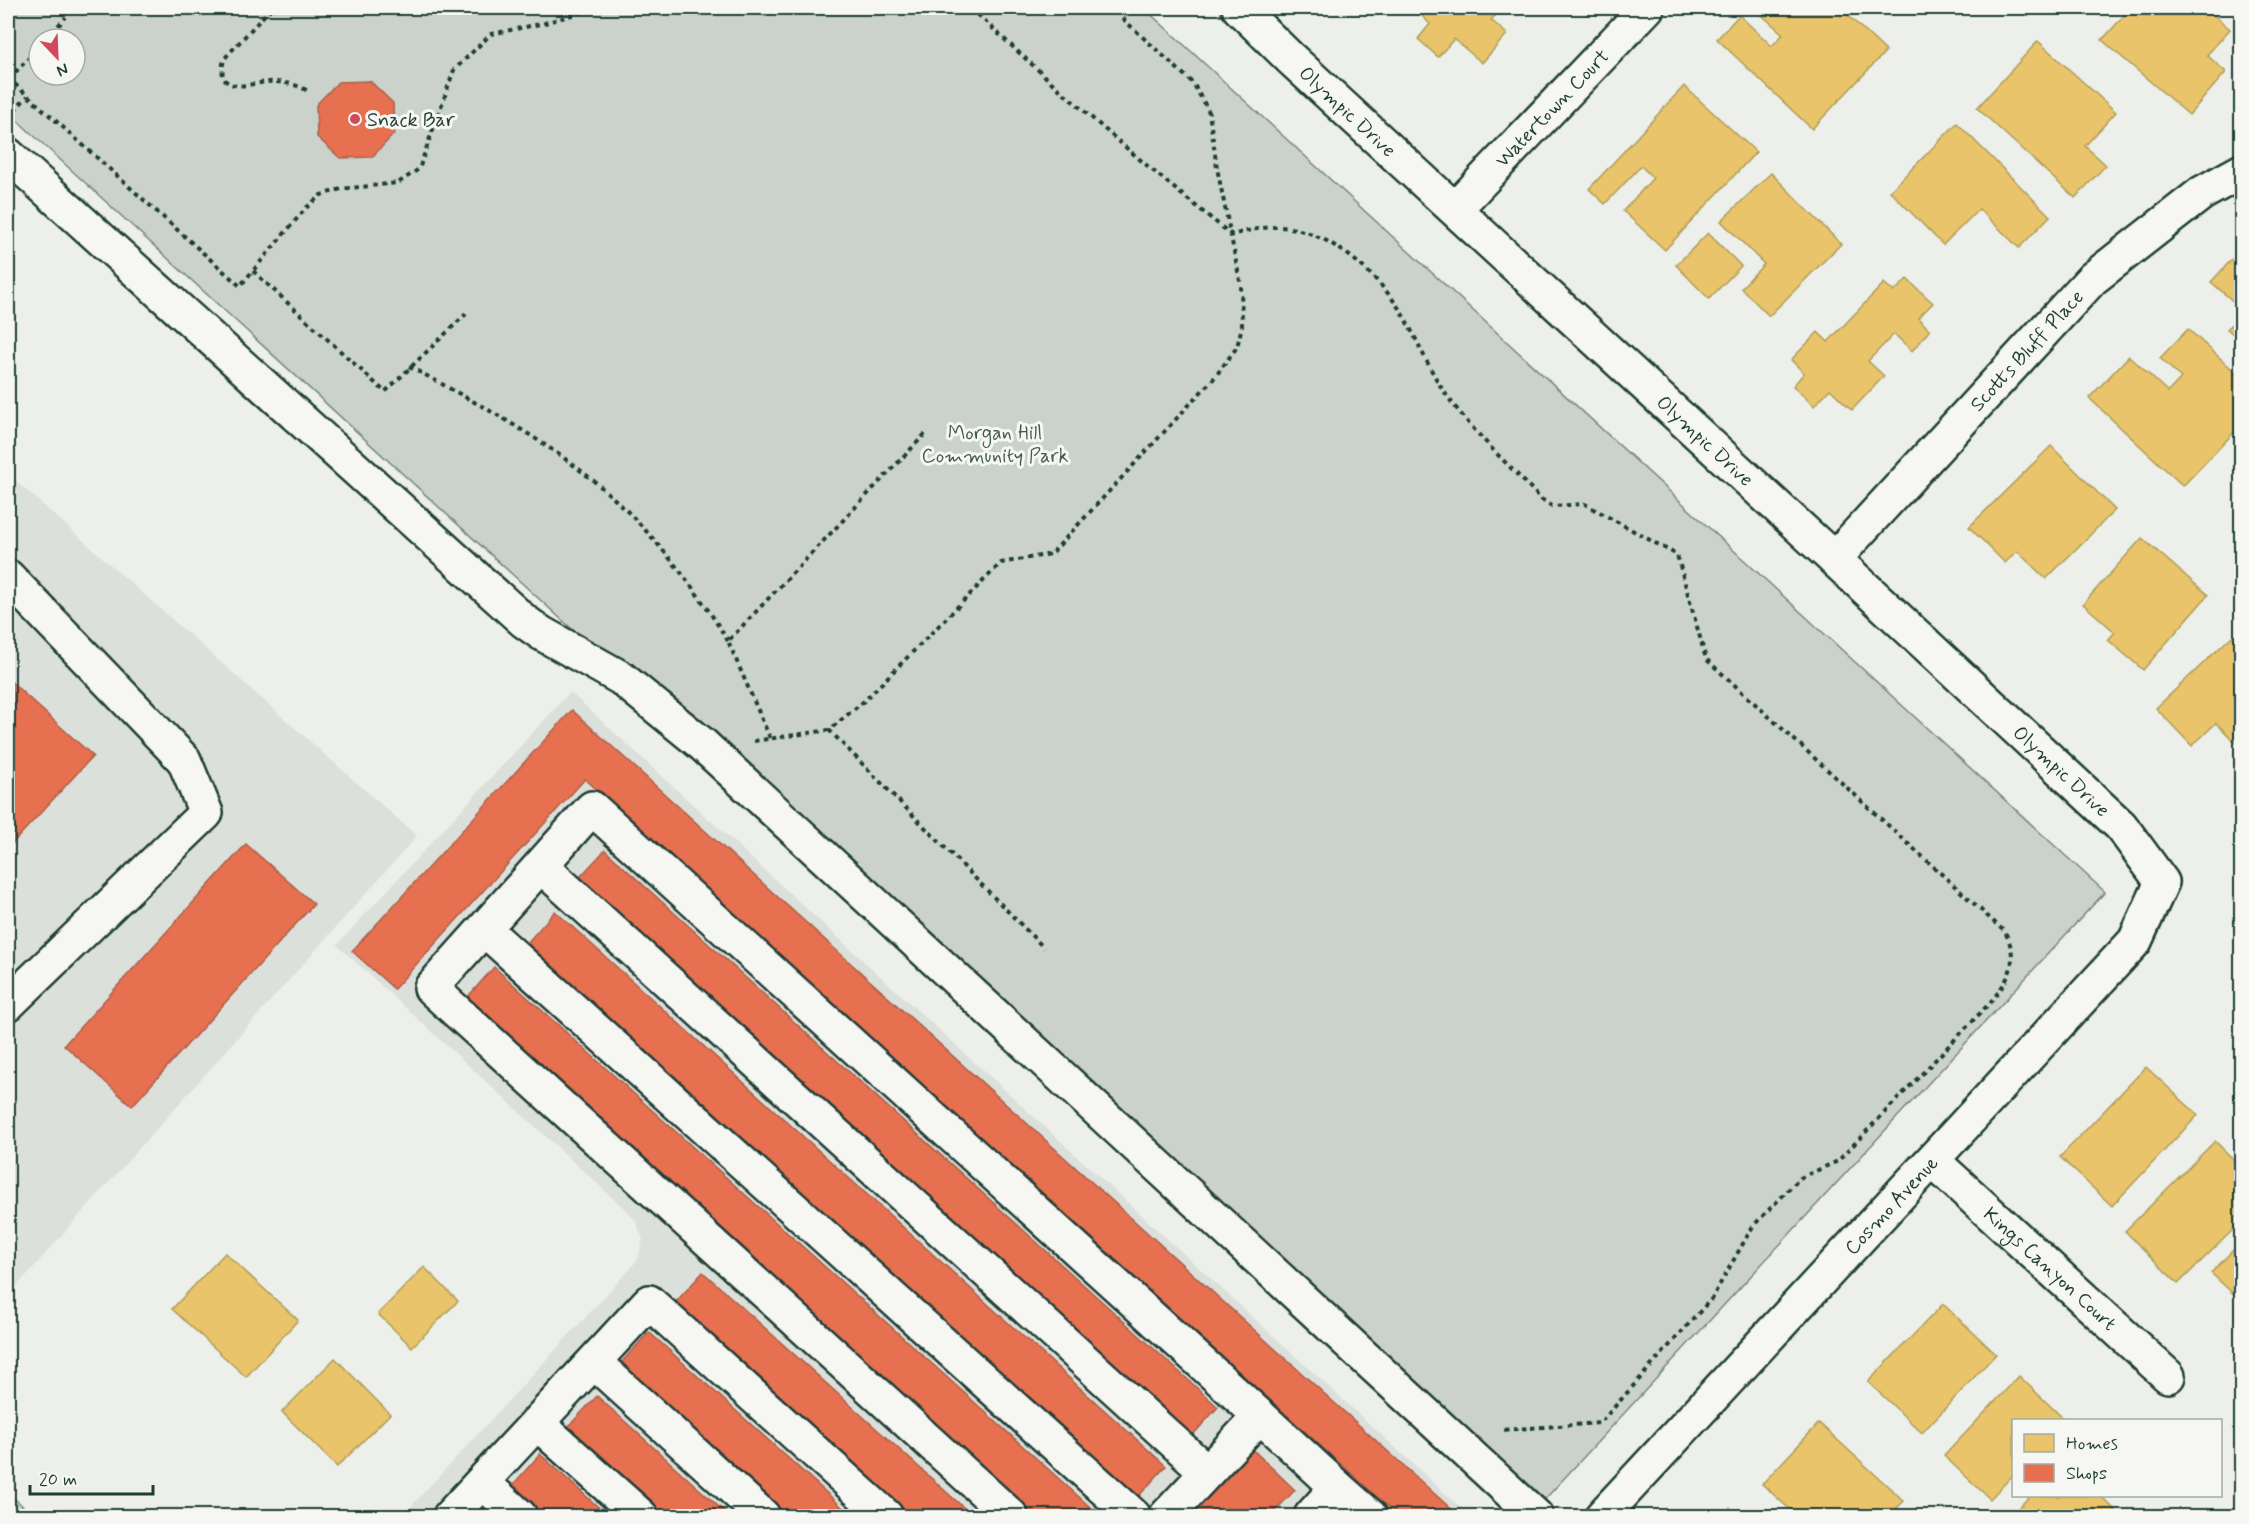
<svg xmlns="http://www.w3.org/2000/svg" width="2249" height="1524" font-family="Mynerve,sans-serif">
	<rect width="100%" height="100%" fill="#edefea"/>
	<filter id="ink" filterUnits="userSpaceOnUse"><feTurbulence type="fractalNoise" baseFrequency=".0167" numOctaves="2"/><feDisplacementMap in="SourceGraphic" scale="12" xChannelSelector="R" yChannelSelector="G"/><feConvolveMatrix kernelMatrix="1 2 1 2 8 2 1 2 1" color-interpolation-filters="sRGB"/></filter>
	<g filter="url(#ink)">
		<g fill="#dce0db">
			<path d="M 8,474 L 417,836 L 8,1296 Z"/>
			<path d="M 570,692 L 1470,1516 L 402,1516 L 630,1269 L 638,1258 L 643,1239 L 636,1222 L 627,1211 L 337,945 Z"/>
		</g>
		<g fill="#cbd2cc" stroke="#758880" stroke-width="1.5" fill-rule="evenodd">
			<path d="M 8,8 L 1144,8 L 2105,892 L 1534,1511 L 8,112 ZM 39,39 L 75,39 L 75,75 L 39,75 Z"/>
			<path d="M 8,1493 L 34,1516 L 8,1516 Z"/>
		</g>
		<g fill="#e9c46a" stroke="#ac9c5a" stroke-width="1.5">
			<path d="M 1414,8 L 1502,8 L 1491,20 L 1507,34 L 1482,63 L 1454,39 L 1438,57 L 1418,39 L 1430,24 Z"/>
			<path d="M 1754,8 L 1840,8 L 1886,51 L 1812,129 L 1717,39 L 1739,15 L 1772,46 L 1783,34 Z"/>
			<path d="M 2131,8 L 2206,8 L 2230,29 L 2207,55 L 2226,72 L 2189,115 L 2102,40 Z"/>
			<path d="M 2038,41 L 2116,112 L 2085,146 L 2106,165 L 2075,198 L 1977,108 Z"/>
			<path d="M 1684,86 L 1756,152 L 1665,250 L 1623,211 L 1653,178 L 1641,166 L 1605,204 L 1589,189 Z"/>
			<path d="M 1957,123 L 2050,216 L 2019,248 L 1979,209 L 1943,245 L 1890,191 Z"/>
			<path d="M 1771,173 L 1841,244 L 1769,316 L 1741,288 L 1764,264 L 1721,221 Z"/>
			<path d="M 1708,233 L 1741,266 L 1709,299 L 1676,265 Z"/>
			<path d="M 2235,256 L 2242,262 L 2242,309 L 2211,282 Z"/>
			<path d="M 1907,279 L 1933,303 L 1918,318 L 1930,330 L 1912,351 L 1894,334 L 1868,361 L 1884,376 L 1852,410 L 1830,389 L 1814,406 L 1793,386 L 1804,373 L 1791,360 L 1818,332 L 1828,342 L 1884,283 L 1894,292 Z"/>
			<path d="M 2242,312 L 2242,342 L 2227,329 Z"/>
			<path d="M 2188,329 L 2242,378 L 2242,424 L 2183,486 L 2089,398 L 2129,356 L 2168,392 L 2181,378 L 2160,358 Z"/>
			<path d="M 2051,446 L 2115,510 L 2046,579 L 2017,551 L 2005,563 L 1969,527 Z"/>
			<path d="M 2142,538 L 2208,595 L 2143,670 L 2108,640 L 2115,632 L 2083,604 Z"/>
			<path d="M 2232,636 L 2242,646 L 2242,749 L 2216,723 L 2192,746 L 2156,708 Z"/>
			<path d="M 2146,1067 L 2198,1115 L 2112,1206 L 2060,1157 Z"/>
			<path d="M 2215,1141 L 2242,1168 L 2242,1221 L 2178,1284 L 2125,1231 Z"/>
			<path d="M 2233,1250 L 2242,1258 L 2242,1302 L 2211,1273 Z"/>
			<path d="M 225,1253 L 298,1320 L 246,1377 L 172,1309 Z"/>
			<path d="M 424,1267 L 458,1301 L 412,1347 L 378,1314 Z"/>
			<path d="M 1943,1304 L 1996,1354 L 1922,1433 L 1868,1382 Z"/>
			<path d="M 335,1358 L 390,1414 L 337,1467 L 282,1412 Z"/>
			<path d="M 2019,1376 L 2065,1420 L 2014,1420 L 2014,1474 L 1990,1499 L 1944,1456 Z"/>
			<path d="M 1819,1423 L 1904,1501 L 1889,1516 L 1797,1516 L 1762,1484 Z"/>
			<path d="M 2030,1496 L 2101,1496 L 2116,1511 L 2111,1516 L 2010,1516 Z"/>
			<path d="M 1730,1508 L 1739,1516 L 1723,1516 Z"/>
		</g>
		<g fill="#e76f51" stroke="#ab6048" stroke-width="1.5">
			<path d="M 370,81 L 393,103 L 394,134 L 372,157 L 340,158 L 317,137 L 316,105 L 338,82 Z"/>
			<path d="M 8,679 L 93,756 L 11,845 L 8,842 Z"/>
			<path d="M 572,710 L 1459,1516 L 1398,1516 L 585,779 L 394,989 L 352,951 Z"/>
			<path d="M 246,844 L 314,904 L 132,1106 L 64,1045 Z"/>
			<path d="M 605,850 L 1218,1407 L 1192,1436 L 578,879 Z"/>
			<path d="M 555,911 L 1166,1466 L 1138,1497 L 527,943 Z"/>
			<path d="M 494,967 L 1100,1516 L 1034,1516 L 465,1000 Z"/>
			<path d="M 703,1272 L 973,1516 L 905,1516 L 673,1305 Z"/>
			<path d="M 649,1332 L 852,1516 L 784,1516 L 618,1366 Z"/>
			<path d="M 597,1396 L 729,1516 L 661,1516 L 565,1430 Z"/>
			<path d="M 1249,1446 L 1295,1490 L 1270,1516 L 1182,1516 Z"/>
			<path d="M 540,1454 L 608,1516 L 541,1516 L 510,1488 Z"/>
		</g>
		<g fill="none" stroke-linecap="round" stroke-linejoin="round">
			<defs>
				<g id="minor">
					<path id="s1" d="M 1239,8 L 1290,58 L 1834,559 L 2121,826 L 2162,882 L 2135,941 L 1602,1516"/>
					<path d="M 8,155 L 524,621 L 541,633 L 621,678 L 702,744 L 1536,1516"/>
					<path id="s2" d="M 1455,209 L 1647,8"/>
					<path id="s3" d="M 1834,559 L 2092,279 L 2202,193 L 2242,171"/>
					<path d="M 8,577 L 184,760 L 206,813 L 8,1004"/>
					<path d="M 541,866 L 1207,1472"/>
					<path d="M 484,929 L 1134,1516"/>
					<path id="s4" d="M 1933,1161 L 2168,1376"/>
					<path d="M 594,1362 L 763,1516"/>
					<path d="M 537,1423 L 641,1516"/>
					<path d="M 482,1482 L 520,1516"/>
					<path d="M 1337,1487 L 1370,1516"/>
					<path d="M 450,1516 L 649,1302 L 886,1516"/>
					<path d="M 1011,1516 L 431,988 L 592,808 L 1260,1416"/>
					<path d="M 1166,1516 L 1260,1416 L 1337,1487 L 1311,1516"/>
				</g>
			</defs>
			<use href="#minor" stroke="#1f3d34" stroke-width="38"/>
			<g stroke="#1f3d34" stroke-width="4" stroke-dasharray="4.5 4.5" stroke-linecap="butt">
				<path d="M 271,8 L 224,59 C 215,96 247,84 268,82 C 280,81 299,84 309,92"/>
				<path d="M 971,8 C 1055,87 1141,163 1232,235 C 1247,231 1261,227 1276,227 C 1323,226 1373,270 1398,307 C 1414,332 1425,361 1441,387 C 1468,428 1507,463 1541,499 L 1552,506 L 1585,504 L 1677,555 L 1706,659 L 2005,932 C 2021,963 2007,983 1987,1006 L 1838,1161 L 1800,1178 L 1753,1226 L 1712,1298 L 1600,1423 L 1502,1430"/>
				<path d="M 46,39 L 66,17"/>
				<path d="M 8,78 L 240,286 L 306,208 L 321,195 L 341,189 L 398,183 L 419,169 L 454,70 L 491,34 L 545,23 L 595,8"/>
				<path d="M 9,79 L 39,47"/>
				<path d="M 8,117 L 28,96"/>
				<path d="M 253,271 L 385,392 L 466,314"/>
				<path d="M 409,367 C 433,378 455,392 478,404 C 531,434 584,468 627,511 C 666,550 700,595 728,641"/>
				<path d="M 829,730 L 1044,948"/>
				<path d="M 770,738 L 728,641 L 928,431"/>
				<path d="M 754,741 L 829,730 L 864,701 L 1001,563 L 1051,554 L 1215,377 L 1237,347 L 1242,326 L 1241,286 L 1217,168 L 1209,112 L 1193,83 L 1124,20 L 1115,8"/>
				<path d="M 8,1506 L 20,1516"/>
			</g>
			<use href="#minor" stroke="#f6f6f2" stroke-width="33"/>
		</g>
	</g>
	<circle fill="#d1495b" stroke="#f6f6f2" stroke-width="2" cx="355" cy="119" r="6"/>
	<g text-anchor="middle" stroke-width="6" stroke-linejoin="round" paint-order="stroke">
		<g font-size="20" fill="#1f3d34" stroke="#f6f6f2">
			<text dy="7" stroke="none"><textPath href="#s2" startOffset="140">Watertown Court</textPath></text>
			<text dy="7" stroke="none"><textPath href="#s1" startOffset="150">Olympic Drive</textPath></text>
			<text dy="7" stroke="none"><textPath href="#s3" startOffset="284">Scotts Bluff Place</textPath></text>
			<text dy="7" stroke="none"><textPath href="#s1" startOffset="636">Olympic Drive</textPath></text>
			<text dy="7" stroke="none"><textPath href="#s1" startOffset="1122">Olympic Drive</textPath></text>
			<text transform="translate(1891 1205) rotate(-47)" y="7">Cosmo Avenue</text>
			<text dy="7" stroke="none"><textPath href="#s4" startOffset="159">Kings Canyon Court</textPath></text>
		</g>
		<g font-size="20" fill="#1f3d34" stroke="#f6f6f2" text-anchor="start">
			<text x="367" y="126">Snack Bar</text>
		</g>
		<g font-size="20" fill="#415b52" stroke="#f6f6f2">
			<text x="995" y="439">Morgan Hill<tspan x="995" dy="23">Community Park</tspan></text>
		</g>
	</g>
	<rect width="2249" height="1524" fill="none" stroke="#f6f6f2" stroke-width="30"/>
	<rect x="15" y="15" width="2219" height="1494" fill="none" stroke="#1f3d34" stroke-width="2" filter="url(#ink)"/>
	<rect x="2012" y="1419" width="210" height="78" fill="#f6f6f2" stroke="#a0aca6" stroke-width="1.5"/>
	<rect x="2024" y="1434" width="30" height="18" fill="#e9c46a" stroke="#a0aca6" stroke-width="1.5"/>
	<text x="2066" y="1449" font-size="18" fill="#1f3d34">Homes</text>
	<rect x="2024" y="1464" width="30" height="18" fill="#e76f51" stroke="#a0aca6" stroke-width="1.5"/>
	<text x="2066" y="1479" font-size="18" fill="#1f3d34">Shops</text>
	<g transform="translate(57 57) rotate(157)"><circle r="28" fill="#f6f6f2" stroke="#a0aca6" stroke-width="1.5"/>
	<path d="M0-4.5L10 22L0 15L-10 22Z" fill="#d1495b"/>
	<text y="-9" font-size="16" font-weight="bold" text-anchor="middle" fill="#1f3d34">N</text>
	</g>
	<path d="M30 1485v9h123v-9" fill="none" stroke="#1f3d34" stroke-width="3"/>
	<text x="39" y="1485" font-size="18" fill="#1f3d34" stroke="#f6f6f2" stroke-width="4.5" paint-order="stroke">20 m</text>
</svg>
